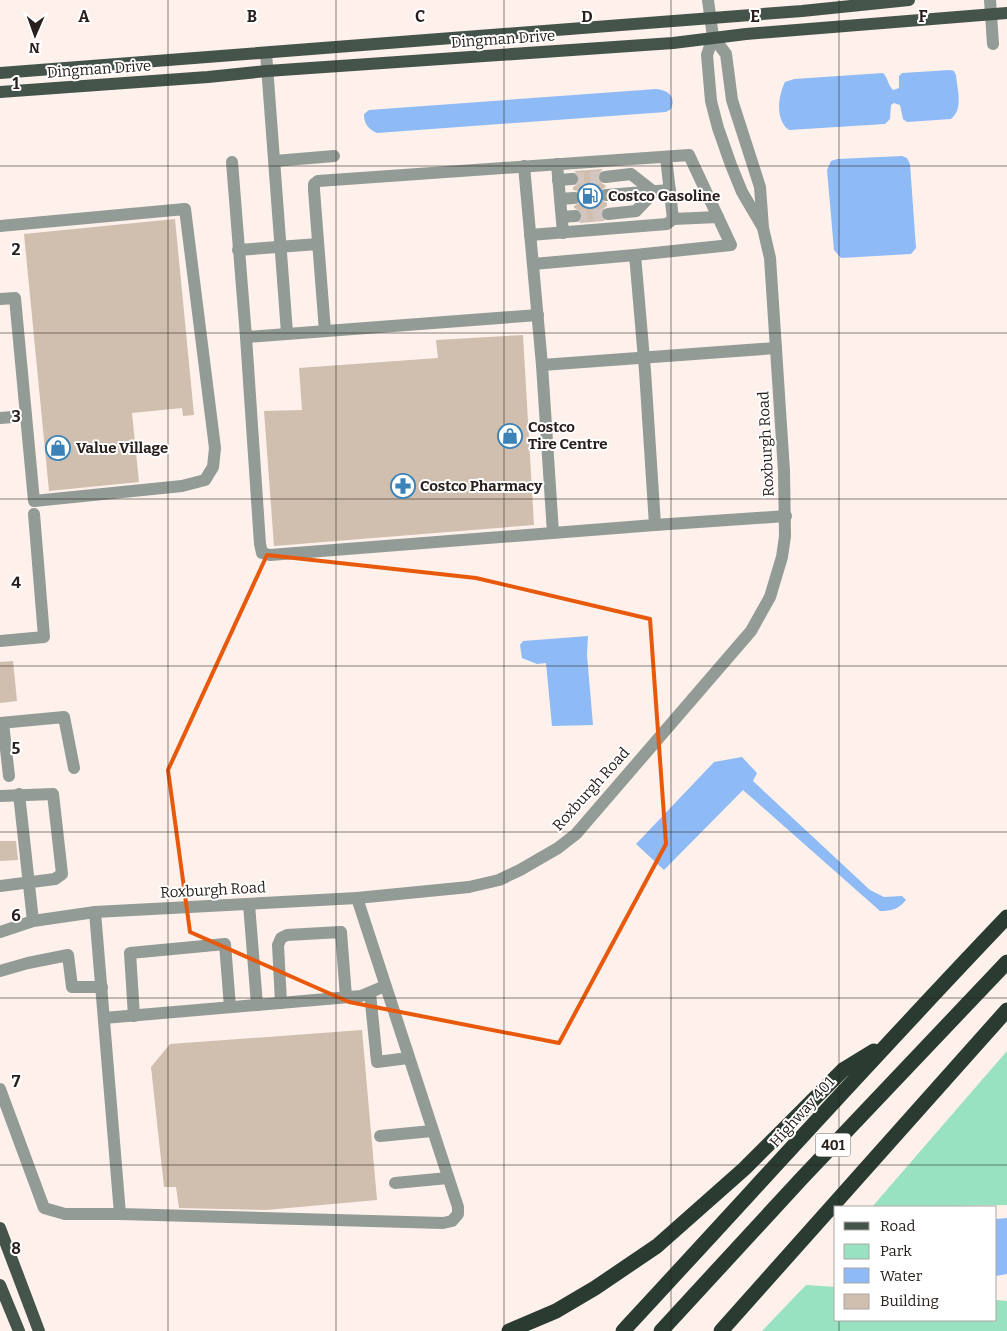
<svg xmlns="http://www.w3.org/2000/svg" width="1007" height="1331" font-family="Bitter,serif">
	<rect width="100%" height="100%" fill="#fef0ea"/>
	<g fill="#98e2c1">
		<path d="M 1007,1051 L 1007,1205 L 872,1207 Z"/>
		<path d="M 806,1285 L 836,1287 L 836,1320 L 996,1320 L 996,1300 L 1007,1301 L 1007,1331 L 762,1331 Z"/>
	</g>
	<g fill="#8ebbf6">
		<path d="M 950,70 L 954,71 L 956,75 C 957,89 964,109 951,119 L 907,122 L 903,119 L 900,105 L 894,103 L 891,105 L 890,119 L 885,124 L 789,130 C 775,120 778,96 785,82 L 794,79 L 883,73 C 888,78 888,85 893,90 L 899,88 L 899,76 L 902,73 Z"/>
		<path d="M 656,89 C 668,90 676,96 671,109 L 666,112 L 377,133 C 368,129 364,124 364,114 L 369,110 Z"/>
		<path d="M 902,156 L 907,158 L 910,164 L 916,248 L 911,254 L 841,258 L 834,250 L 827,170 L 831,161 L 837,159 Z"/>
		<path d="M 588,636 L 587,655 L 593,725 L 552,726 L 546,663 L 537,664 L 522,658 L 520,645 L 523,641 Z"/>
		<path d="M 742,757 L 757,773 L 753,781 L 870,890 L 884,897 L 902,896 L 906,900 C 899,909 891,911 880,911 L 743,790 L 664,870 L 636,844 L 714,762 Z"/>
		<path d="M 1007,1218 L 1007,1274 L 996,1276 L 996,1219 Z"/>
	</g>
	<g fill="#d0beaf">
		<path d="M 603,169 L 598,173 L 597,177 L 599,182 L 605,185 L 606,187 L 599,191 L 598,195 L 600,200 L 607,203 L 607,206 L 600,211 L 600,215 L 604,221 L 579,223 L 582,220 L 583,215 L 581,211 L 574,208 L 574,206 L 581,202 L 582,197 L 578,191 L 573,190 L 573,187 L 579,183 L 580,178 L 578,174 L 574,171 Z"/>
		<path d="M 175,219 L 194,415 L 183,416 L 182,408 L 132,413 L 139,482 L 49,491 L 24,234 Z"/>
		<path d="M 523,335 L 534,525 L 274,546 L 264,411 L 302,410 L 299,368 L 438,358 L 436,340 Z"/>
		<path d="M 13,661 L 17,701 L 0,703 L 0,662 Z"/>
		<path d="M 0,841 L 16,841 L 18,860 L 0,861 Z"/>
		<path d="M 362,1030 L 377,1200 L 266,1210 L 179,1208 L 176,1187 L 164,1187 L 151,1067 L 170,1044 Z"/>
	</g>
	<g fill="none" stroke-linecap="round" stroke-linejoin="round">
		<g stroke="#d3c6c1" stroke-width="12" stroke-dasharray="12 6" stroke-linecap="butt">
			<path d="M 572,179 L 605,177"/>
			<path d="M 574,198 L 606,195"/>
			<path d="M 575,216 L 608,214"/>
		</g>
		<g stroke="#929b95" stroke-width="12">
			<path d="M 708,0 L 713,37 L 707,55 L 711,101 L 718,128 L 731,165 L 742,192 L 762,226"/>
			<path d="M 990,0 L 993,44"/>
			<path d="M 266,53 L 287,333"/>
			<path d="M 666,157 L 673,219"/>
			<path d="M 275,161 L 334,156"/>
			<path d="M 232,162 L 246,337 L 538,315"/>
			<path d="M 557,164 L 563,233"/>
			<path d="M 524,166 L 542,365 L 553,533"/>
			<path d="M 605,177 L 631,174 L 654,192 L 636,211 L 608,214"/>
			<path d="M 558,180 L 572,179"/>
			<path d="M 606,195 L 670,190"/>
			<path d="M 560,199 L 574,198"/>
			<path d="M 562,217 L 575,216"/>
			<path d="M 0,226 L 185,209 L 215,448 L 213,467 L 205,480 L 182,486 L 34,501 L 15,298 L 0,299"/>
			<path d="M 530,235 L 667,224 L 673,219 L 718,217"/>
			<path d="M 238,250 L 318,244"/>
			<path d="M 635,255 L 645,371 L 655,525"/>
			<path d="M 325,331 L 314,190 L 314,184 L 318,181 L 689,155 L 731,245 L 635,255 L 533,264"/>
			<path d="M 246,337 L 260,544 L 262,553 L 270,555 L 655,525 L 786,516"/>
			<path d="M 542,365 L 776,348"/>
			<path d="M 0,418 L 26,416"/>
			<path d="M 0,641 L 44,637 L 34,514"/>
			<path d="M 0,723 L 64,717 L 74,768"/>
			<path d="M 3,723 L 9,776"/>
			<path d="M 19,794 L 33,921"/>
			<path d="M 0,796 L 53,794 L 62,874 L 55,879 L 0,886"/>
			<path d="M 249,904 L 257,1005"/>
			<path d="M 95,912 L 120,1214 L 443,1223 L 452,1221 L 458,1214 L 458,1207 L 357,898"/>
			<path d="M 0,932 L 33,921 L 95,912 L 357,898 L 469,887 L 499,880 L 520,870 L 558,848 L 576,834 L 751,631 L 770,597 L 782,557 L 785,536 L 784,471 L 770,258 L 763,228 L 760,187 L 732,100 L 726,54 L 713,37"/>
			<path d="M 0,971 L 28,963 L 68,955 L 72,987 L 102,987"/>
			<path d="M 370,993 L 377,1062 L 408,1058"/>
			<path d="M 281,1003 L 278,945 L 281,938 L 287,935 L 341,932 L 346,997"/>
			<path d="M 134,1016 L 130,953 L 225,944 L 230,1007"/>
			<path d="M 104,1018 L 361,996 L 385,986"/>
			<path d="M 0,1089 L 44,1208 L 65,1214 L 120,1214"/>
			<path d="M 380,1136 L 432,1131"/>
			<path d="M 395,1183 L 448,1178"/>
		</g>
		<g stroke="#45544b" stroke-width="12">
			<path d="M 0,73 L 802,11 L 909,0"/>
			<path d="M 0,92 L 208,77 L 267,71 L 673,43 L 746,34 L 1007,13"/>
			<path d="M 0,1228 L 39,1331"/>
			<path d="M 0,1285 L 19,1331"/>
		</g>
		<g stroke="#2a3b31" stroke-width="15">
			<path d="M 509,1331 L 556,1311 L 595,1288 L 657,1246 L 744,1169 L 843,1070 L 874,1051"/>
			<path d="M 623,1331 C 751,1193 877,1053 1007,917"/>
			<path d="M 661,1331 L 802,1178 L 1007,962"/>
			<path d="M 721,1331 L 1007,1010"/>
		</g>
	</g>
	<path fill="none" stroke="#e8590c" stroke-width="4" stroke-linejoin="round" d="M 267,555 L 476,578 L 650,619 L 666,844 L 559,1043 L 349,1002 L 190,932 L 168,770 Z"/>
	<path fill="none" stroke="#29201d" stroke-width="1" stroke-opacity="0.55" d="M 168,0 L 168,1331M 336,0 L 336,1331M 504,0 L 504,1331M 671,0 L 671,1331M 839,0 L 839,1207M 0,166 L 1007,166M 0,333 L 1007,333M 0,499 L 1007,499M 0,666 L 1007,666M 0,832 L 1007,832M 0,998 L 1007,998M 0,1165 L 1007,1165M 839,1320 L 839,1331"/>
	<defs>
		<symbol id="fuel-ring" viewBox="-11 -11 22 22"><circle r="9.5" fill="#fff" stroke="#3a82b7" stroke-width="1.5"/><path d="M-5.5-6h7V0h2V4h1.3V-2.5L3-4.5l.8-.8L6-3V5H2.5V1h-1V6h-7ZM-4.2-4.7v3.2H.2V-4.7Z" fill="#3a82b7"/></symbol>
		<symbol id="shop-ring" viewBox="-11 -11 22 22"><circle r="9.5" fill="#fff" stroke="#3a82b7" stroke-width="1.5"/><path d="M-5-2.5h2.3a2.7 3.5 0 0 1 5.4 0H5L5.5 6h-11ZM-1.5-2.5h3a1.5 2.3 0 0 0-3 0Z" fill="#3a82b7"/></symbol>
		<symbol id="pharmacy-ring" viewBox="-11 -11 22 22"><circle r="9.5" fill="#fff" stroke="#3a82b7" stroke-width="1.5"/><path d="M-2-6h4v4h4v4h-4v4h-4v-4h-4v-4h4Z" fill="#3a82b7"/></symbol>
	</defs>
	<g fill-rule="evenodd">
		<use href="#fuel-ring" x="576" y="182" width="28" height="28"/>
		<use href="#shop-ring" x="496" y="422" width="28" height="28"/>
		<use href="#shop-ring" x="44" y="434" width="28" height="28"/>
		<use href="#pharmacy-ring" x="389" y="472" width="28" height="28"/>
	</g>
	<g text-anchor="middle" stroke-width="4" stroke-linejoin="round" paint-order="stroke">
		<rect fill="#fff" stroke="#696361" stroke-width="1" x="815.5" y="1133.5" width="35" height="23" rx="4"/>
		<g font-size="14" font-weight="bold" fill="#29201d">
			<text x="833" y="1150">401</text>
		</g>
		<g font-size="15" fill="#29201d" stroke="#fff">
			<text transform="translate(503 39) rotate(-4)" y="5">Dingman Drive</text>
			<text transform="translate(99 69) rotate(-4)" y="5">Dingman Drive</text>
			<text transform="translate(766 444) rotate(-93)" y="5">Roxburgh Road</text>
			<text transform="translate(591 789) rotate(-48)" y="5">Roxburgh Road</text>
			<text transform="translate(213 890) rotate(-3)" y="5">Roxburgh Road</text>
			<text transform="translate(802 1112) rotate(-48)" y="5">Highway 401</text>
		</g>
		<g font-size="15" font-weight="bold" fill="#29201d" stroke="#fff" text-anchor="start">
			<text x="608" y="201">Costco Gasoline</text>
			<text x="528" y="432">Costco<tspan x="528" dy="17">Tire Centre</tspan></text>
			<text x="76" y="453">Value Village</text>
			<text x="420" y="491">Costco Pharmacy</text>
		</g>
	</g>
	<g font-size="16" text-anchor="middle" font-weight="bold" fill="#29201d" stroke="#fff" stroke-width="4" stroke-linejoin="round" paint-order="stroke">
		<text x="84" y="22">A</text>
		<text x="252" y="22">B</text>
		<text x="420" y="22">C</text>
		<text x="587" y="22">D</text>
		<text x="755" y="22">E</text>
		<text x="923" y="22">F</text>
		<text x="16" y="89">1</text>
		<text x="16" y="255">2</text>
		<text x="16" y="422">3</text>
		<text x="16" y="588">4</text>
		<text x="16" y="754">5</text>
		<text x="16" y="921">6</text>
		<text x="16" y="1087">7</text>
		<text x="16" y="1254">8</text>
	</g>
	<rect x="834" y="1206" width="162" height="115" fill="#ffffff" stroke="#a9a6a5"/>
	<rect x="844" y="1222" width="25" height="8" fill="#45544b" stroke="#a9a6a5"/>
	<text x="880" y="1231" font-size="15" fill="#29201d">Road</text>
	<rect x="844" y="1244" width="25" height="15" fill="#98e2c1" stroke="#a9a6a5"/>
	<text x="880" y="1256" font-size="15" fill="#29201d">Park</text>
	<rect x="844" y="1268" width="25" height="15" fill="#8ebbf6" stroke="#a9a6a5"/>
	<text x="880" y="1281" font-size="15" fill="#29201d">Water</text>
	<rect x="844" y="1294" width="25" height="15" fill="#d0beaf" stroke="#a9a6a5"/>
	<text x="880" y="1306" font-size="15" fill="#29201d">Building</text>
	<g transform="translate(35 35) rotate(182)" stroke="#ffffff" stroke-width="4" paint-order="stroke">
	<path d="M0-4L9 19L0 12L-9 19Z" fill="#29201d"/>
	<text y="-8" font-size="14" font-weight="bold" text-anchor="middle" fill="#29201d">N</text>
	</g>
</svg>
